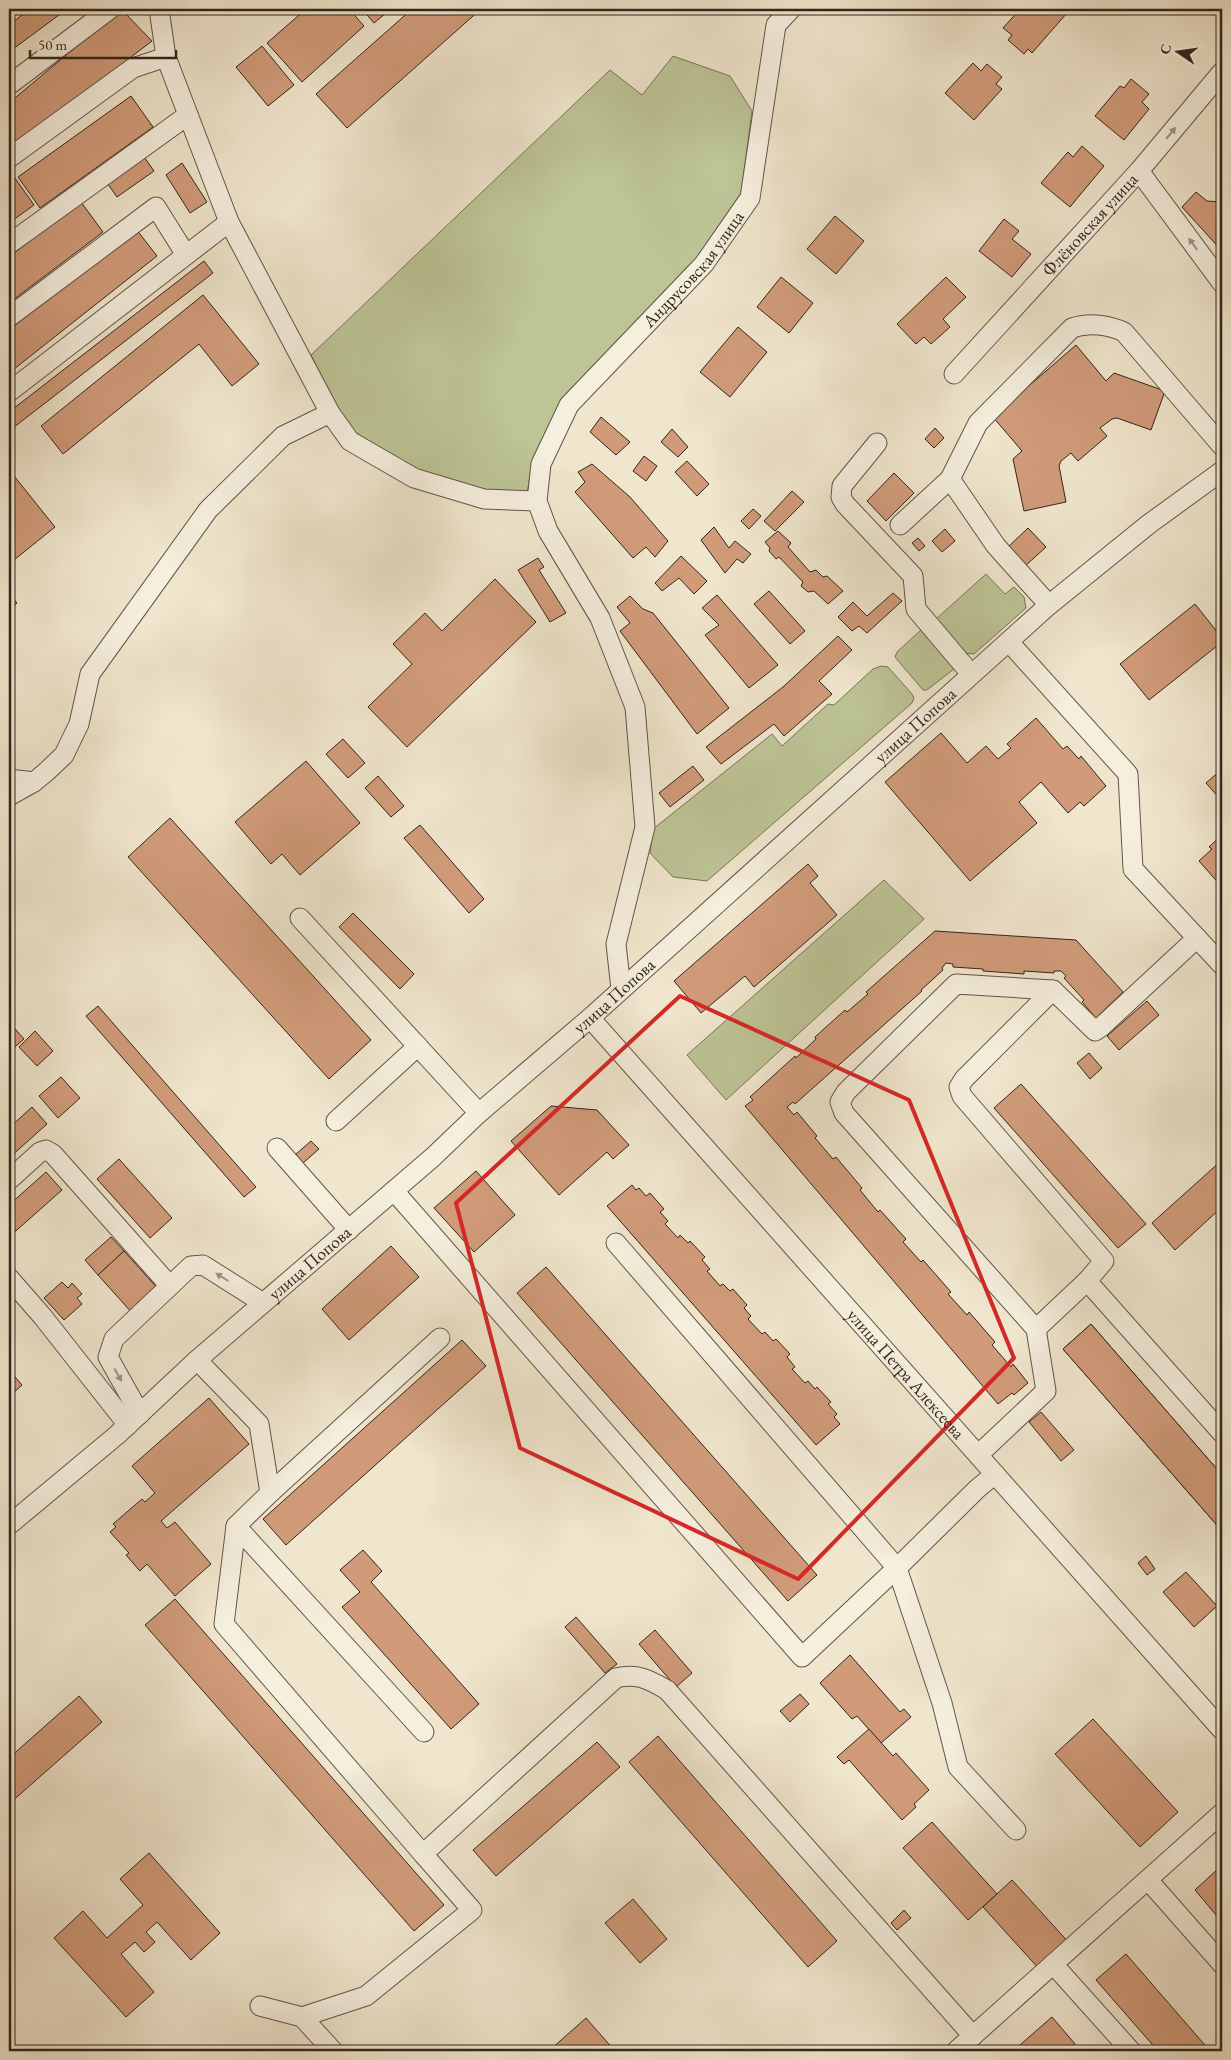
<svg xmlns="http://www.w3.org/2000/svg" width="1231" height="2060" font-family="'EB Garamond',serif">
	<rect width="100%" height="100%" fill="#f0e6cd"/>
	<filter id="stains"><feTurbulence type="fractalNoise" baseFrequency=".004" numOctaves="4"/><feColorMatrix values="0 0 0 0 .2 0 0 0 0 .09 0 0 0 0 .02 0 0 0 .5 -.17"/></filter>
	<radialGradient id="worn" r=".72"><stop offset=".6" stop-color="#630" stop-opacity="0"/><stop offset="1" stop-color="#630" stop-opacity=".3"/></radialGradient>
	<g fill="#bdc496" stroke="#787459">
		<path d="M 673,56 L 730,76 L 752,111 L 741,193 L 697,257 L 562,398 L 533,458 L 527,493 L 483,490 L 412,468 L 355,432 L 336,405 L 311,355 L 610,70 L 642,95 Z"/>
		<path d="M 986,574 L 1005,594 L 1014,587 L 1024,597 L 1026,608 L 974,654 L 962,653 L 935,620 Z"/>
		<path d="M 926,629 L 953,661 L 954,669 L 927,690 L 923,690 L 895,657 L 897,652 L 921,630 Z"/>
		<path d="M 881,666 L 888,667 L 912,694 L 914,698 L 912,703 L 707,881 L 673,877 L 650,853 L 653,829 L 772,734 L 782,746 L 828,704 L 834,705 L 873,669 Z"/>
		<path d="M 884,880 L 924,919 L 726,1100 L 687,1055 Z"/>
	</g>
	<g fill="#d19b7a" stroke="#32251c">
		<path d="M 30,9 L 67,9 L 9,52 L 9,25 Z"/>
		<path d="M 121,9 L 152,41 L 9,151 L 9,103 Z"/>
		<path d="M 306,9 L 349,9 L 364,26 L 302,82 L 267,43 Z"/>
		<path d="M 362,9 L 391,9 L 374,23 Z"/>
		<path d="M 412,9 L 481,9 L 347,128 L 316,94 Z"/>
		<path d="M 1020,9 L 1062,9 L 1067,13 L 1032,53 L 1028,49 L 1024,54 L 1008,40 L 1012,35 L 1003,28 Z"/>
		<path d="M 262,46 L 294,85 L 268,106 L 236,67 Z"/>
		<path d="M 973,63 L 981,71 L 987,64 L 1002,77 L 996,84 L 1002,89 L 974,120 L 945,93 Z"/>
		<path d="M 1131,79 L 1149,94 L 1142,102 L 1149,109 L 1124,140 L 1095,116 L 1120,86 L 1124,88 Z"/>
		<path d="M 131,96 L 153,127 L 40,208 L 18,177 Z"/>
		<path d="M 1082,146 L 1104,166 L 1070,207 L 1041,183 L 1068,152 L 1073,157 Z"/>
		<path d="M 142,154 L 154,171 L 117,197 L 105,180 Z"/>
		<path d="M 182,163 L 207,202 L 190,213 L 166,175 Z"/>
		<path d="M 12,174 L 34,205 L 9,223 L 9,176 Z"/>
		<path d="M 1196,192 L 1207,201 L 1220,202 L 1222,204 L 1222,251 L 1182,207 Z"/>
		<path d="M 81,202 L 103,232 L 9,303 L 9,257 Z"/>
		<path d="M 835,216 L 864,241 L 836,274 L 807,249 Z"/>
		<path d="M 1004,219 L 1019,231 L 1012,239 L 1031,254 L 1012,277 L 979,251 Z"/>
		<path d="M 136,229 L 157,256 L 9,373 L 9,330 Z"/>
		<path d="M 204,261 L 213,273 L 9,431 L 9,412 Z"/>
		<path d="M 781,277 L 813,303 L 789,333 L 757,307 Z"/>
		<path d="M 946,277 L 966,297 L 943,319 L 950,327 L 931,344 L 924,337 L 916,344 L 897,324 Z"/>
		<path d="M 203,295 L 259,364 L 232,386 L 199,344 L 63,454 L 41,426 Z"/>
		<path d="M 738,327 L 767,352 L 730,397 L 700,372 Z"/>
		<path d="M 1076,345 L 1106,381 L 1114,373 L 1165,391 L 1151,430 L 1117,418 L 1112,419 L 1100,428 L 1107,436 L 1078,461 L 1071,453 L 1061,461 L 1059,466 L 1066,502 L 1024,511 L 1013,459 L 1022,451 L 993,417 Z"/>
		<path d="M 601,417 L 630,442 L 616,455 L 590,432 Z"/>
		<path d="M 935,428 L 944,438 L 934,448 L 925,439 Z"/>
		<path d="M 672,429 L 688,447 L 678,457 L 661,442 Z"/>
		<path d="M 644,456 L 657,466 L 646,481 L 633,471 Z"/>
		<path d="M 687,461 L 709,484 L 697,496 L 675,472 Z"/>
		<path d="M 592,464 L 630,497 L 668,541 L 655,557 L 646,547 L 633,558 L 575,492 L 585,482 L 578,472 Z"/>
		<path d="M 10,471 L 55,527 L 9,564 L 9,472 Z"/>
		<path d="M 894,473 L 914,493 L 886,521 L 867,501 Z"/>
		<path d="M 792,491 L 804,502 L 775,531 L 764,521 Z"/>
		<path d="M 753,509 L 761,516 L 749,529 L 741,521 Z"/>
		<path d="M 714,527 L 729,548 L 735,541 L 751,554 L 743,563 L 737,559 L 725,573 L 701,540 Z"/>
		<path d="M 1028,528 L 1046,547 L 1024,567 L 1007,548 Z"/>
		<path d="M 945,529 L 955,541 L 942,552 L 932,541 Z"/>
		<path d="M 778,531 L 791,543 L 788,547 L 810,572 L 816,570 L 823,577 L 827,576 L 843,591 L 828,604 L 814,591 L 808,592 L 801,586 L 803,582 L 779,557 L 776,559 L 769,551 L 770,548 L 765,542 Z"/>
		<path d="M 918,538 L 925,546 L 919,551 L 912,543 Z"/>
		<path d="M 681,556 L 707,581 L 694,594 L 679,578 L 662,591 L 655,583 Z"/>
		<path d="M 538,558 L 544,567 L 539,570 L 566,613 L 550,622 L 518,570 Z"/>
		<path d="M 495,579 L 536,622 L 407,747 L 368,707 L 412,664 L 393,644 L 425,613 L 442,631 Z"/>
		<path d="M 769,591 L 805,631 L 790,644 L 754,604 Z"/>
		<path d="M 893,593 L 902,601 L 867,633 L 859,626 L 852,631 L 838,617 L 853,602 L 867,616 Z"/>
		<path d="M 9,594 L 17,603 L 9,610 Z"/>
		<path d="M 717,595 L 778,665 L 749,688 L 705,635 L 719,625 L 702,608 Z"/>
		<path d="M 630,596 L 643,609 L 653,613 L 729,708 L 697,734 L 620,631 L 630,623 L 617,607 Z"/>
		<path d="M 1195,604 L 1222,638 L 1222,642 L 1149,700 L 1120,664 Z"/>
		<path d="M 838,636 L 852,650 L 819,681 L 832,694 L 784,736 L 774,724 L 721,764 L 706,747 L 783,687 Z"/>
		<path d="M 1036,718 L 1063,749 L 1067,746 L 1079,759 L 1081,756 L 1106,786 L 1084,806 L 1080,802 L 1068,813 L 1041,782 L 1019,802 L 1037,823 L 970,881 L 885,782 L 941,733 L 967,763 L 986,746 L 998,759 L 1011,748 L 1007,744 Z"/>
		<path d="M 343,739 L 365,763 L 348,778 L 326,754 Z"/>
		<path d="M 306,761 L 360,823 L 300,875 L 282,854 L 271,864 L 235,822 Z"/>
		<path d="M 693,766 L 704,780 L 670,807 L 659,793 Z"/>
		<path d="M 1222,769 L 1222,801 L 1206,783 Z"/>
		<path d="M 378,776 L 404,806 L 391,817 L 365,788 Z"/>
		<path d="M 170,818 L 371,1040 L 329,1079 L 128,857 Z"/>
		<path d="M 420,825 L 484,899 L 469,913 L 404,838 Z"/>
		<path d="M 1222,835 L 1222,887 L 1199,861 L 1212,849 L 1209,847 Z"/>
		<path d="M 808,864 L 818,876 L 810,883 L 837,915 L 754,987 L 745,976 L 701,1013 L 674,981 Z"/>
		<path d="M 353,913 L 414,974 L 400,989 L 339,927 Z"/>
		<path d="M 935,931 L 1076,940 L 1123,992 L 1096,1018 L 1082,1002 L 1084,1000 L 1064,978 L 1066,976 L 1061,971 L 1054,971 L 1054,973 L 1024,971 L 1024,974 L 983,971 L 983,969 L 953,967 L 953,964 L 946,963 L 942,968 L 943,970 L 921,990 L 922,991 L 795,1104 L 793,1102 L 787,1107 L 794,1115 L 797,1112 L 817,1136 L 815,1138 L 833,1159 L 836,1157 L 862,1188 L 860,1190 L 878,1212 L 880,1210 L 906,1239 L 903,1242 L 921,1262 L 923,1260 L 951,1292 L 948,1294 L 967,1315 L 969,1312 L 995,1342 L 992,1345 L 1011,1367 L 1013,1364 L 1028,1383 L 1014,1395 L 1012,1393 L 998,1404 L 745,1106 L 753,1100 L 750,1097 L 795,1056 L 796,1058 L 816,1039 L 815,1037 L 845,1010 L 847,1012 L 868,994 L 866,992 Z"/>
		<path d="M 1147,1001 L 1159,1015 L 1119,1050 L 1107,1036 Z"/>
		<path d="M 98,1006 L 256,1187 L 244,1197 L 86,1016 Z"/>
		<path d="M 9,1022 L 24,1039 L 9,1052 Z"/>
		<path d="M 35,1031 L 53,1051 L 37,1066 L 19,1047 Z"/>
		<path d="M 1089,1053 L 1102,1068 L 1090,1079 L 1077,1063 Z"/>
		<path d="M 61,1077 L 80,1098 L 58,1118 L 39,1096 Z"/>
		<path d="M 1021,1084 L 1146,1224 L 1118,1248 L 994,1108 Z"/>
		<path d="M 551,1106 L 597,1110 L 629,1145 L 613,1159 L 607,1152 L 559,1195 L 511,1141 Z"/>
		<path d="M 32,1107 L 47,1124 L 9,1158 L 9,1128 Z"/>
		<path d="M 311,1141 L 319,1149 L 303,1163 L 295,1155 Z"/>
		<path d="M 119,1159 L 172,1218 L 150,1238 L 97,1179 Z"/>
		<path d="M 1222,1160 L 1222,1207 L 1175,1250 L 1152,1223 Z"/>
		<path d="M 476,1171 L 515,1215 L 474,1252 L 434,1208 Z"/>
		<path d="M 46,1172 L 62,1190 L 9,1237 L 9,1205 Z"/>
		<path d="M 632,1185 L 636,1190 L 639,1188 L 646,1196 L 650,1193 L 664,1209 L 660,1212 L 668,1221 L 665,1224 L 678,1238 L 680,1235 L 688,1243 L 690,1241 L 705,1257 L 702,1260 L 710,1269 L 707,1271 L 720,1286 L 723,1284 L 730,1291 L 733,1289 L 747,1305 L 744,1308 L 751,1316 L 748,1319 L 762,1334 L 765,1332 L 773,1341 L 776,1339 L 790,1354 L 787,1357 L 795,1367 L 792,1369 L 805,1383 L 808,1381 L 815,1389 L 817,1387 L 831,1402 L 828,1404 L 837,1414 L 834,1417 L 840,1424 L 816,1445 L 607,1206 Z"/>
		<path d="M 111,1237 L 124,1251 L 98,1275 L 85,1260 Z"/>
		<path d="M 391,1246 L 419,1277 L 349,1340 L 322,1309 Z"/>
		<path d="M 124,1251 L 160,1291 L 134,1315 L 98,1275 Z"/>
		<path d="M 546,1267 L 817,1575 L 788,1601 L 517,1293 Z"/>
		<path d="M 62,1282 L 68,1288 L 72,1283 L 82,1294 L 77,1298 L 82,1304 L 64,1320 L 44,1298 Z"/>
		<path d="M 1091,1324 L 1222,1475 L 1222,1531 L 1063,1349 Z"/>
		<path d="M 1091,1324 L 1222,1475 L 1222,1531 L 1063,1349 Z"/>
		<path d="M 462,1340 L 486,1366 L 286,1545 L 263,1519 Z"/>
		<path d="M 9,1370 L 22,1385 L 9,1397 Z"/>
		<path d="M 209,1398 L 249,1444 L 161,1521 L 167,1528 L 175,1522 L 211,1564 L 175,1596 L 147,1564 L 140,1571 L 126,1555 L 129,1553 L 110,1532 L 116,1527 L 113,1524 L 142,1499 L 145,1502 L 155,1493 L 132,1466 Z"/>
		<path d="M 1041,1412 L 1074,1450 L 1061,1461 L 1029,1422 Z"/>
		<path d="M 363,1550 L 382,1571 L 371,1582 L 479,1704 L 451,1729 L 342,1607 L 360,1592 L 340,1570 Z"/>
		<path d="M 1146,1556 L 1155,1569 L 1147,1575 L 1138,1563 Z"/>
		<path d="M 1186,1572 L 1217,1606 L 1194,1627 L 1163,1592 Z"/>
		<path d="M 175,1599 L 444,1905 L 414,1931 L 145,1625 Z"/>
		<path d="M 576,1617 L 617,1664 L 605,1673 L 565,1627 Z"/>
		<path d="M 655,1630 L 692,1673 L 676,1687 L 639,1644 Z"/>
		<path d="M 850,1655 L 900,1712 L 904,1709 L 911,1717 L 881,1743 L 857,1716 L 852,1719 L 820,1683 Z"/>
		<path d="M 800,1694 L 809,1704 L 790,1722 L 780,1711 Z"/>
		<path d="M 79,1696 L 102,1722 L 9,1804 L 9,1758 Z"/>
		<path d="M 1093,1719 L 1178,1812 L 1140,1847 L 1055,1754 Z"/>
		<path d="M 869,1729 L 893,1756 L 896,1753 L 929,1790 L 914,1804 L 916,1807 L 902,1820 L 849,1760 L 844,1764 L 837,1757 Z"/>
		<path d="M 658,1736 L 837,1941 L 808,1967 L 629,1762 Z"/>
		<path d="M 597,1742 L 620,1767 L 496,1876 L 473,1850 Z"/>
		<path d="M 932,1822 L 997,1894 L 968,1920 L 903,1848 Z"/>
		<path d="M 149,1853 L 220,1933 L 191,1960 L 157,1922 L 146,1932 L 155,1942 L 144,1952 L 135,1942 L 121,1954 L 154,1992 L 126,2017 L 54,1938 L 83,1911 L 107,1938 L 143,1905 L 120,1879 Z"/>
		<path d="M 1219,1868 L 1222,1872 L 1222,1922 L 1195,1890 Z"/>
		<path d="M 1012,1880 L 1071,1945 L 1041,1971 L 983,1907 Z"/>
		<path d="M 633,1899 L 667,1939 L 640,1963 L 605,1923 Z"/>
		<path d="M 904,1910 L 911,1918 L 897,1930 L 891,1923 Z"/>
		<path d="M 1126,1954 L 1210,2051 L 1158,2051 L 1096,1980 Z"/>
		<path d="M 1052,2017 L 1075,2044 L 1067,2051 L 1013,2051 Z"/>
		<path d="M 586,2018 L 615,2051 L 552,2051 L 551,2049 Z"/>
	</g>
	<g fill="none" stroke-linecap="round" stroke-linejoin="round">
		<defs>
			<g id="minor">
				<path d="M 159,9 L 166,57 L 229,222 L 330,413 L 350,441 L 414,478 L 484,499 L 537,501"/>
				<path d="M 9,85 L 110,9"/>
				<path d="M 9,158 L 133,68 L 166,57"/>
				<path d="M 1139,171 L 1222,283"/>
				<path d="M 9,244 L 188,115"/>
				<path d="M 9,317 L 156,207 L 186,255"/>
				<path id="s1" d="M 954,374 L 1139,171 L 1222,72"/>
				<path d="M 9,392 L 229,222"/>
				<path d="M 877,443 L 842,486 L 841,497 L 845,504 L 913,576 L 916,609 L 971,674"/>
				<path d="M 900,525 L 950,479"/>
				<path d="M 1049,605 L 996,546 L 950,479 L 978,423 L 1072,328 C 1089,322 1109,325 1124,332 L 1222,446"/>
				<path d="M 1009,642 L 1128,774 L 1133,869 L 1222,965"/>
				<path d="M 9,779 L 34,782 L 46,772 L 64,755 L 79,724 L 90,674 L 208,510 L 283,436 L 330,413"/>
				<path d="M 9,796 L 34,782"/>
				<path d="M 300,918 L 479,1113"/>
				<path d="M 1197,938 L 1101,1027 L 1095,1031 L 1053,990 L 964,1079 L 959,1087 L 962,1096 L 1104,1261 L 1087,1281 L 1222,1433"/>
				<path id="s2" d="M 621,989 L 616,944 L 645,827 L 635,707 L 600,618 L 548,531 L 537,501 L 541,464 L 569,405 L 704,264 L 750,198 L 776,25 L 791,9"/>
				<path id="s3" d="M 590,1018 L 1222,1730"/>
				<path d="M 336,1121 L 418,1046"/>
				<path d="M 277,1148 L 349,1230"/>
				<path d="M 9,1180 L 40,1152 L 46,1150 L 53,1154 L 170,1286"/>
				<path d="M 394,1191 L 802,1657 L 897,1568 L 977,1489 L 995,1474"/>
				<path d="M 616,1243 L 897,1568 L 942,1703 L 958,1767 L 1016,1830"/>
				<path d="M 9,1278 L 43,1317 L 128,1425"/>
				<path d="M 1036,1329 L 1087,1281"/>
				<path d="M 197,1360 L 259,1424 L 270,1493 L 236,1526 L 424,1732"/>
				<path d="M 140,1414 L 108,1357 L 114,1339 L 191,1266 L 203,1265 L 263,1303"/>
				<path d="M 978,1455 L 1046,1391 L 1036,1329 L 844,1113 L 840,1102 L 846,1092 L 956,984 L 1053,990"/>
				<path d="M 270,1493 L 440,1338"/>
				<path id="s4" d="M 9,1525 L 117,1435 L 197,1360 L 433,1157 L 479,1113 L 590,1018 L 1049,605 L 1149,524 L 1222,471"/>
				<path d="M 236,1526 L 224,1624 L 423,1854 L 616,1678 C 637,1673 648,1679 667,1690 L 973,2036"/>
				<path d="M 1148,1880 L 1222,1964"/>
				<path d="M 1053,1964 L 1131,2051"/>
				<path d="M 260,2006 L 302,2017 L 333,2051"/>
				<path d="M 302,2017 L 366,1996 L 472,1910 L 423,1854"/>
				<path d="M 956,2051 L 1222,1813"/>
			</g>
		</defs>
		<use href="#minor" stroke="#625548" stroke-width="21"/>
		<use href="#minor" stroke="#f5efde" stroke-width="19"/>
	</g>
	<defs><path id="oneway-solid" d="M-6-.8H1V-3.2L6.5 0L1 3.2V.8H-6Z" transform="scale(1.25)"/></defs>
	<g fill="#9d9487">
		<use href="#oneway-solid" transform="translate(1171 133) rotate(-50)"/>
		<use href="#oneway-solid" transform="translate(1193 244) rotate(-126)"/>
		<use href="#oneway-solid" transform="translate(222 1277) rotate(-148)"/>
		<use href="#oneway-solid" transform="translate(118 1375) rotate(61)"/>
	</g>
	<path fill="none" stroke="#d62828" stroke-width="4" stroke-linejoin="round" d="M 680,996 L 909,1100 L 1014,1358 L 798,1579 L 520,1448 L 456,1203 Z"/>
	<g text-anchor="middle" stroke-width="4" stroke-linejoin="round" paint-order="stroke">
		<g font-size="18" fill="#32251c" stroke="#f5efde">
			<text dy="6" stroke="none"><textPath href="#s1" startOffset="202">Флёновская улица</textPath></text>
			<text dy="6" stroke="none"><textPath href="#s2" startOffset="802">Андрусовская улица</textPath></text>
			<text dy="6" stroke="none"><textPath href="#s4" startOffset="1209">улица Попова</textPath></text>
			<text dy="6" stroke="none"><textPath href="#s4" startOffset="804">улица Попова</textPath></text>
			<text dy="6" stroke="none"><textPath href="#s4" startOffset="399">улица Попова</textPath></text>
			<text dy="6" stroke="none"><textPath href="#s3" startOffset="476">улица Петра Алексеева</textPath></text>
		</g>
	</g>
	<rect width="1231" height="2060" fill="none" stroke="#f0e6cd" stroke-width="30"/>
	<rect x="10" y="10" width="1211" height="2040" fill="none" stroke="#32251c" stroke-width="2.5"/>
	<rect x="15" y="15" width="1201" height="2030" fill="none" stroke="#32251c"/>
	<g transform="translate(1178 52) rotate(283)" stroke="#f5efde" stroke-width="4" paint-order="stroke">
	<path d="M0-4L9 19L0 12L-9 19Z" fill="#32251c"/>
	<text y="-8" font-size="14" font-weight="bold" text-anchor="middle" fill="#32251c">С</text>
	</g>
	<path d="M30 50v8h146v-8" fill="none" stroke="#32251c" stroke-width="2.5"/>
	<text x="38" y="50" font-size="15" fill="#32251c" stroke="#f5efde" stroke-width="4" paint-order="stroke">50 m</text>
	<rect width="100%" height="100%" filter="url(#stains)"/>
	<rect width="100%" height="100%" fill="url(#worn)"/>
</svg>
